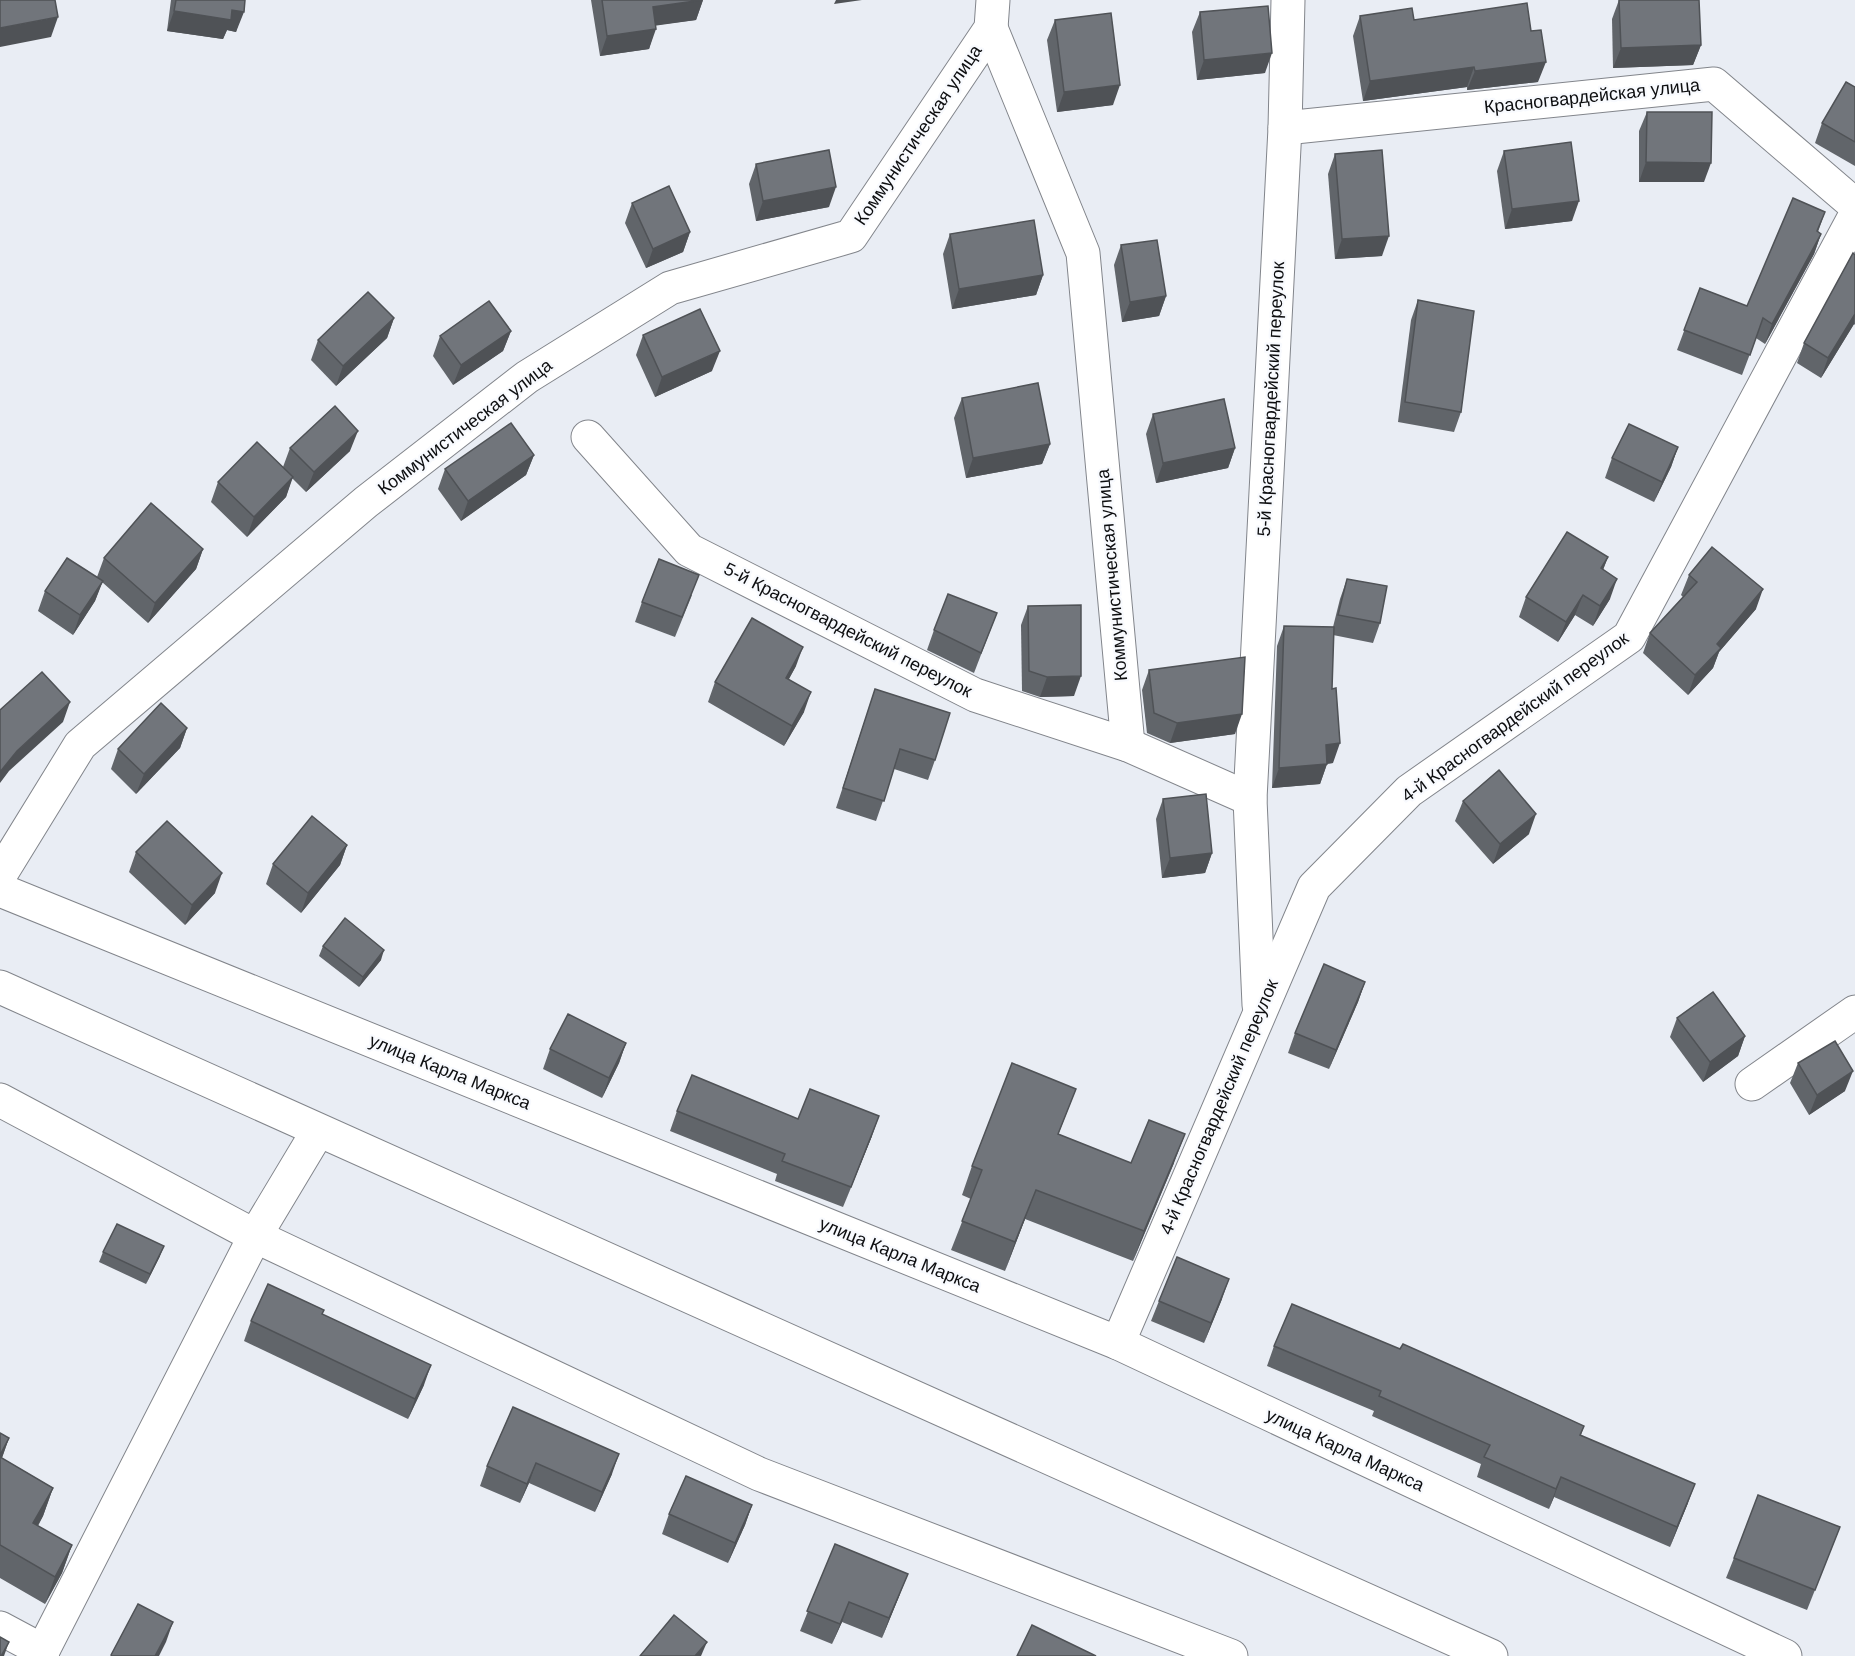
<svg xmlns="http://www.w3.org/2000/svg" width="1855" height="1656" font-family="Helvetica,sans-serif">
	<rect width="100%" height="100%" fill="#e9edf4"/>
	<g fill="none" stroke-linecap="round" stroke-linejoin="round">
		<defs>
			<g id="minor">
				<path d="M 991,28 L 1083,253 L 1128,745"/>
				<path d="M 1285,128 L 1714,84 L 1855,205"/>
				<path d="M 588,437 L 689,550 L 975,695 L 1128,745 L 1250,799"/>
				<path d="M 0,875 L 80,745 L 366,502 L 527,377 L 670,288 L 851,236 L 991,28 L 993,0"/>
				<path d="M 0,890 L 1118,1343 L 1785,1656"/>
				<path d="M 1259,1005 L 1250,799 L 1285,128 L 1288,0"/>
				<path d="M 1752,1084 L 1855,1012"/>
				<path d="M 0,1100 L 255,1236 L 759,1474 L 1231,1656"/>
				<path d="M 1118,1343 L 1314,887 L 1409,791 L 1629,637 L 1855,216"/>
				<path d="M 0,1628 L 43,1651"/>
				<path d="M 40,1656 L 255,1236 L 318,1131"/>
			</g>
			<path id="major" d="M 0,987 L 1491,1656"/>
		</defs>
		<use href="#minor" stroke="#82858b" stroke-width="35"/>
		<use href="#major" stroke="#82858b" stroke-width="35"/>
		<use href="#minor" stroke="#fff" stroke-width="33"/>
		<use href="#major" stroke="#fff" stroke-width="33"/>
	</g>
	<g fill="#61656a">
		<path d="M 171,0 L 245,0 L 236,32 L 227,30 L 223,39 L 167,31 Z"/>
		<path d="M 591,0 L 703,0 L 696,20 L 656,25 L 649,49 L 600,56 Z"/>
		<path d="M 1619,0 L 1701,45 L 1693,65 L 1613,68 L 1612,19 Z"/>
		<path d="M 1200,12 L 1265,73 L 1197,80 L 1192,32 Z"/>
		<path d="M 1360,16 L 1414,20 L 1531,31 L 1538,82 L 1467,90 L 1467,87 L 1363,101 L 1353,36 Z"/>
		<path d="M 1055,20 L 1113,105 L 1057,112 L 1047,40 Z"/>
		<path d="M 1855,87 L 1855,166 L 1815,143 L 1822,123 Z"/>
		<path d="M 1647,112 L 1704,182 L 1639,182 L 1639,131 Z"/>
		<path d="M 1504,151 L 1572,221 L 1505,229 L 1497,171 Z"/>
		<path d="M 1335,154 L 1382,256 L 1335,259 L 1328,174 Z"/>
		<path d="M 756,164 L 829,207 L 756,221 L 749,184 Z"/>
		<path d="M 632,203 L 690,232 L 683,252 L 646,268 L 625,223 Z"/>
		<path d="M 1825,212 L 1818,232 L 1821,234 L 1814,254 L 1765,344 L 1756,338 L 1742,375 L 1677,350 L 1700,288 L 1747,306 Z"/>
		<path d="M 950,234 L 1043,275 L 1036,295 L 952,309 L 943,254 Z"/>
		<path d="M 1121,245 L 1166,296 L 1159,316 L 1122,322 L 1114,265 Z"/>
		<path d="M 1855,255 L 1855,325 L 1854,324 L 1821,378 L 1797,363 L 1804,343 Z"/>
		<path d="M 1418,300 L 1461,412 L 1454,432 L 1398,422 L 1411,320 Z"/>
		<path d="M 394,318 L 387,338 L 336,386 L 311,360 L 318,340 Z"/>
		<path d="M 511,331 L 503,351 L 453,385 L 433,356 L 440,336 Z"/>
		<path d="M 643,335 L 712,371 L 655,397 L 636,355 Z"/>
		<path d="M 962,398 L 1050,444 L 1042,464 L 966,478 L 954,418 Z"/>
		<path d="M 1153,414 L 1235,448 L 1228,468 L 1156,483 L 1146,434 Z"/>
		<path d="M 1678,447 L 1671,467 L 1654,502 L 1605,478 L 1612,458 Z"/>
		<path d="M 290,448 L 350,451 L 306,492 L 292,478 L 286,497 L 247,537 L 211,502 L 218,482 L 283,467 Z"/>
		<path d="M 534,455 L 526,475 L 461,521 L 438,489 L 445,469 Z"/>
		<path d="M 203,549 L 196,569 L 148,623 L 102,582 L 95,601 L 73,635 L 38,611 L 45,591 L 97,577 L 104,558 Z"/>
		<path d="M 1608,557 L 1603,570 L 1610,599 L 1593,626 L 1575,615 L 1558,642 L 1519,617 L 1526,597 Z"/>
		<path d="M 1689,575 L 1756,609 L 1719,652 L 1713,668 L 1688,695 L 1643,653 L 1650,633 L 1683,597 L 1681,595 Z"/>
		<path d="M 1347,579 L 1380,623 L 1373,643 L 1333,635 L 1332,689 L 1333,763 L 1327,764 L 1320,784 L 1272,788 L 1277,646 L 1284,626 L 1333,627 L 1340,599 Z"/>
		<path d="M 692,595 L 675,637 L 635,622 L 642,602 Z"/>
		<path d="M 1028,606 L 1074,696 L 1040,697 L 1022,691 L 1021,625 Z"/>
		<path d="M 997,613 L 974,673 L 927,650 L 934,630 Z"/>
		<path d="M 796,666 L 789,679 L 804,712 L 784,746 L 708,702 L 715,682 Z"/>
		<path d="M 1149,670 L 1235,734 L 1170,743 L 1147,733 L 1142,690 Z"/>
		<path d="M 875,689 L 935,760 L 928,780 L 894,769 L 876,821 L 836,808 Z"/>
		<path d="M 187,728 L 180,748 L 136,794 L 111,769 L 118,749 Z"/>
		<path d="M 1163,799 L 1212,853 L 1205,873 L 1162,878 L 1156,819 Z"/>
		<path d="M 1463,801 L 1529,834 L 1493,864 L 1455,821 Z"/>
		<path d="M 347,845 L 340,865 L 301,913 L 266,884 L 273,864 Z"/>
		<path d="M 136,852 L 215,893 L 185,925 L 129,872 Z"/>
		<path d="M 323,946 L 381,960 L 359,987 L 319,956 Z"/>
		<path d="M 1365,982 L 1358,1002 L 1329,1069 L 1288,1053 L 1295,1033 Z"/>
		<path d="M 1677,1018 L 1745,1036 L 1738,1056 L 1703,1082 L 1670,1037 Z"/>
		<path d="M 626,1043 L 619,1063 L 602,1098 L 543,1069 L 550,1049 Z"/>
		<path d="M 1798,1063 L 1845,1091 L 1809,1115 L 1790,1083 Z"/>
		<path d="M 1076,1089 L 1058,1135 L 1131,1163 L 1174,1163 L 1133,1261 L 1025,1219 L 1005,1271 L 951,1250 L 971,1199 L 962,1195 L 972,1166 Z"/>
		<path d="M 677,1111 L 798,1119 L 872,1136 L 843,1207 L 775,1181 L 777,1174 L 670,1131 Z"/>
		<path d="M 103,1252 L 160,1256 L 146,1284 L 99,1262 Z"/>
		<path d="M 1222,1299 L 1204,1343 L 1151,1321 L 1159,1301 Z"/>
		<path d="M 322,1314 L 424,1385 L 408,1419 L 244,1341 L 251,1321 Z"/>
		<path d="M 1274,1346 L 1584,1426 L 1581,1435 L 1688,1503 L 1670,1547 L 1554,1497 L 1549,1509 L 1477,1477 L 1481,1464 L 1372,1416 L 1374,1411 L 1267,1366 Z"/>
		<path d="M 513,1407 L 612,1474 L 595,1512 L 529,1483 L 520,1503 L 480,1486 L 487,1466 Z"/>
		<path d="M 0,1433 L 9,1438 L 2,1458 L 53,1488 L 43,1516 L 38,1526 L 72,1545 L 62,1573 L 45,1604 L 0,1578 Z"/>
		<path d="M 752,1505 L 745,1525 L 728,1563 L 662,1534 L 669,1514 Z"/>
		<path d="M 1840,1527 L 1807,1610 L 1726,1578 L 1734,1558 Z"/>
		<path d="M 835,1544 L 900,1594 L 882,1638 L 842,1622 L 832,1644 L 800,1631 Z"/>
	</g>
	<g fill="#4f5256">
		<path d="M 703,0 L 696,20 L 646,27 L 653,7 Z"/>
		<path d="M 836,0 L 862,0 L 834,4 Z"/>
		<path d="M 232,10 L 244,12 L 236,32 L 227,30 L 223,39 L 167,31 L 174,11 Z"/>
		<path d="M 58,17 L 51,37 L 0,47 L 0,28 Z"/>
		<path d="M 656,29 L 649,49 L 600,56 L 607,36 Z"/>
		<path d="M 1701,45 L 1693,65 L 1613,68 L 1621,48 Z"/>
		<path d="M 1272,53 L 1265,73 L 1197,80 L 1204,60 Z"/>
		<path d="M 1546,62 L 1538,82 L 1467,90 L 1475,71 Z"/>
		<path d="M 1474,67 L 1467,87 L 1363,101 L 1370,81 Z"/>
		<path d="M 1120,85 L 1113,105 L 1057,112 L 1064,92 Z"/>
		<path d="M 1646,162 L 1711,163 L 1704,182 L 1639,182 Z"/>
		<path d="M 836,187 L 829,207 L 756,221 L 763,201 Z"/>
		<path d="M 1579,201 L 1572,221 L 1505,229 L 1512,209 Z"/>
		<path d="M 690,232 L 683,252 L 646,268 L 653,249 Z"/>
		<path d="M 1821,234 L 1814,254 L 1765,344 L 1772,324 Z"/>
		<path d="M 1389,236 L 1382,256 L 1335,259 L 1342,239 Z"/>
		<path d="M 1043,275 L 1036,295 L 952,309 L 959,289 Z"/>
		<path d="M 1166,296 L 1159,316 L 1122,322 L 1130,302 Z"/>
		<path d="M 1855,314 L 1854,324 L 1821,378 L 1828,358 Z"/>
		<path d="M 394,318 L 387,338 L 336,386 L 343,366 Z"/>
		<path d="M 511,331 L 503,351 L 453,385 L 461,365 Z"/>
		<path d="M 720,351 L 712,371 L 655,397 L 662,377 Z"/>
		<path d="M 358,431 L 350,451 L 306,492 L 314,472 Z"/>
		<path d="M 1050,444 L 1042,464 L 966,478 L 973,458 Z"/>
		<path d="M 1678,447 L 1671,467 L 1654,502 L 1662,482 Z"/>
		<path d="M 1235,448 L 1228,468 L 1156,483 L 1163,463 Z"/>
		<path d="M 534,455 L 526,475 L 461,521 L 468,501 Z"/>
		<path d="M 293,477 L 286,497 L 247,537 L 254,517 Z"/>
		<path d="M 203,549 L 196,569 L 148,623 L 155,603 Z"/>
		<path d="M 1608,557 L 1600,577 L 1601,568 Z"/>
		<path d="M 1617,579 L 1610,599 L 1593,626 L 1600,606 Z"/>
		<path d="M 103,581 L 95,601 L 73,635 L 80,615 Z"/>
		<path d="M 1763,589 L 1756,609 L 1719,652 L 1713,668 L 1688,695 L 1695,675 L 1717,644 Z"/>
		<path d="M 1583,595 L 1575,615 L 1558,642 L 1566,622 Z"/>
		<path d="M 803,647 L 796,666 L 778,698 L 786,678 Z"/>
		<path d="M 1081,676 L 1074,696 L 1040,697 L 1047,677 Z"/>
		<path d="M 811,692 L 804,712 L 784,746 L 792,726 Z"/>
		<path d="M 70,702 L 63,722 L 9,771 L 0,783 L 0,772 L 17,751 Z"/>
		<path d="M 1242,714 L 1235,734 L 1170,743 L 1177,723 Z"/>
		<path d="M 187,728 L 180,748 L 136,794 L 144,774 Z"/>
		<path d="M 1340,743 L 1333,763 L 1324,764 L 1327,764 L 1320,784 L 1272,788 L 1279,768 L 1326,745 Z"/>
		<path d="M 1536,814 L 1529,834 L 1493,864 L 1500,844 Z"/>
		<path d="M 347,845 L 340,865 L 301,913 L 308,893 Z"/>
		<path d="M 1212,853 L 1205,873 L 1162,878 L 1170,858 Z"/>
		<path d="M 222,873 L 215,893 L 185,925 L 192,905 Z"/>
		<path d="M 384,950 L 381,960 L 359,987 L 363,977 Z"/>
		<path d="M 1365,982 L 1358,1002 L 1329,1069 L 1336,1050 Z"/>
		<path d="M 1745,1036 L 1738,1056 L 1703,1082 L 1710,1062 Z"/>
		<path d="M 626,1043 L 619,1063 L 602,1098 L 609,1078 Z"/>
		<path d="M 1853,1071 L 1845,1091 L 1809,1115 L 1817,1095 Z"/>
		<path d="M 879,1116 L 872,1136 L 843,1207 L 851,1187 Z"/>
		<path d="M 1185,1134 L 1174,1163 L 1133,1261 L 1144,1231 Z"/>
		<path d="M 1036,1190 L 1025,1219 L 1005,1271 L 1015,1242 Z"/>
		<path d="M 164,1246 L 160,1256 L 146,1284 L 150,1274 Z"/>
		<path d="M 1229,1279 L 1222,1299 L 1204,1343 L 1211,1323 Z"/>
		<path d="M 431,1365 L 424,1385 L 408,1419 L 415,1399 Z"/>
		<path d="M 9,1438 L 0,1463 L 0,1455 Z"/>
		<path d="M 619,1454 L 612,1474 L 595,1512 L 602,1492 Z"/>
		<path d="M 536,1463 L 529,1483 L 520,1503 L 527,1484 Z"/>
		<path d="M 1561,1477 L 1554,1497 L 1549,1509 L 1556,1489 Z"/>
		<path d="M 1695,1484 L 1688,1503 L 1670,1547 L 1677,1527 Z"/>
		<path d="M 53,1488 L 43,1516 L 23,1551 L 33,1523 Z"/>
		<path d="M 752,1505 L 745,1525 L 728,1563 L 735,1543 Z"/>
		<path d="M 72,1545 L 62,1573 L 45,1604 L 55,1577 Z"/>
		<path d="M 908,1574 L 900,1594 L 882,1638 L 889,1618 Z"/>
		<path d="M 849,1602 L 842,1622 L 832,1644 L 840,1624 Z"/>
		<path d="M 173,1622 L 166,1642 L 159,1656 L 155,1656 Z"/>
		<path d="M 9,1642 L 4,1656 L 1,1656 Z"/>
		<path d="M 707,1642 L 701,1656 L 695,1656 Z"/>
	</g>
	<g fill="#71757b" stroke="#4f5256" stroke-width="1.5">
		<path d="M 0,0 L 55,0 L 58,17 L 0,28 Z"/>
		<path d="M 176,0 L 245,0 L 244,12 L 232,10 L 231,20 L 174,11 Z"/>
		<path d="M 602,0 L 702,0 L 653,7 L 656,29 L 607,36 Z"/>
		<path d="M 1619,0 L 1699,0 L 1701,45 L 1621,48 Z"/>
		<path d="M 1527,3 L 1531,31 L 1541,30 L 1546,62 L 1475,71 L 1474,67 L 1370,81 L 1360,16 L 1412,8 L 1414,20 Z"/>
		<path d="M 1268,6 L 1272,53 L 1204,60 L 1200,12 Z"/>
		<path d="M 1111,13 L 1120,85 L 1064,92 L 1055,20 Z"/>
		<path d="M 1846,82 L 1855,87 L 1855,142 L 1822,123 Z"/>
		<path d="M 1647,112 L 1712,112 L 1711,163 L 1646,162 Z"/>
		<path d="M 1571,142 L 1579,201 L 1512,209 L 1504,151 Z"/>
		<path d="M 829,150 L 836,187 L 763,201 L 756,164 Z"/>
		<path d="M 1382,150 L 1389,236 L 1342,239 L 1335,154 Z"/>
		<path d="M 669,186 L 690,232 L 653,249 L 632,203 Z"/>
		<path d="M 1793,198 L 1825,212 L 1817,231 L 1821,234 L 1772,324 L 1763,318 L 1750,355 L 1684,330 L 1700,288 L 1747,306 Z"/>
		<path d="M 1034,220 L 1043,275 L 959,289 L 950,234 Z"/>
		<path d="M 1157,240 L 1166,296 L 1130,302 L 1121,245 Z"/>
		<path d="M 1853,253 L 1855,255 L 1855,314 L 1828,358 L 1804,343 Z"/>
		<path d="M 368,292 L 394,318 L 343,366 L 318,340 Z"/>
		<path d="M 1418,300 L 1474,311 L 1461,412 L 1405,402 Z"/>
		<path d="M 489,301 L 511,331 L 461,365 L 440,336 Z"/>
		<path d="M 700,309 L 720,351 L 662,377 L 643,335 Z"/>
		<path d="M 1038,383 L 1050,444 L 973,458 L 962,398 Z"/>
		<path d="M 1224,399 L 1235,448 L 1163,463 L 1153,414 Z"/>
		<path d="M 335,406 L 358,431 L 314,472 L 290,448 Z"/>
		<path d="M 511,423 L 534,455 L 468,501 L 445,469 Z"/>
		<path d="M 1629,424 L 1678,447 L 1662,482 L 1612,458 Z"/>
		<path d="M 257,442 L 293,477 L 254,517 L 218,482 Z"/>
		<path d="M 151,503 L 203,549 L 155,603 L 104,558 Z"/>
		<path d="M 1567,532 L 1608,557 L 1601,568 L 1617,579 L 1600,606 L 1583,595 L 1566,622 L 1526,597 Z"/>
		<path d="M 1712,547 L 1763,589 L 1717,644 L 1721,648 L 1695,675 L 1650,633 L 1697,582 L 1689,575 Z"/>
		<path d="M 67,558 L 103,581 L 80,615 L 45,591 Z"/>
		<path d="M 659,559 L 699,575 L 682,617 L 642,602 Z"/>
		<path d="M 1347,579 L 1387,586 L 1380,623 L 1338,615 Z"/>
		<path d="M 948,594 L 997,613 L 981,653 L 934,630 Z"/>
		<path d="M 1081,605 L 1081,676 L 1047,677 L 1029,671 L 1028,606 Z"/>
		<path d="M 752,618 L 803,647 L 786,678 L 811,692 L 792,726 L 715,682 Z"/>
		<path d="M 1284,626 L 1334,627 L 1332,689 L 1336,688 L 1340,743 L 1326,745 L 1327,764 L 1279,768 Z"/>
		<path d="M 1245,657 L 1242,714 L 1177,723 L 1154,713 L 1149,670 Z"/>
		<path d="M 42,672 L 70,702 L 17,751 L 0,772 L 0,710 Z"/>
		<path d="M 875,689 L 950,713 L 935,760 L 900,749 L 884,801 L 843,788 Z"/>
		<path d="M 161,703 L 187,728 L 144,774 L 118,749 Z"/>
		<path d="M 1499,770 L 1536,814 L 1500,844 L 1463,801 Z"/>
		<path d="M 1206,794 L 1212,853 L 1170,858 L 1163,799 Z"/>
		<path d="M 312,816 L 347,845 L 308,893 L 273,864 Z"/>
		<path d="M 167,821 L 222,873 L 192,905 L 136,852 Z"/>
		<path d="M 345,918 L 384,950 L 363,977 L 323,946 Z"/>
		<path d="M 1324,964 L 1365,982 L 1336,1050 L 1295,1033 Z"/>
		<path d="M 1713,992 L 1745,1036 L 1710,1062 L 1677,1018 Z"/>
		<path d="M 568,1014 L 626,1043 L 609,1078 L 550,1049 Z"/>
		<path d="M 1835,1041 L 1853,1071 L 1817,1095 L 1798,1063 Z"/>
		<path d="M 1012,1063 L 1076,1089 L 1058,1134 L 1131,1163 L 1149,1120 L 1185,1134 L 1144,1231 L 1036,1190 L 1015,1242 L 962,1221 L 982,1170 L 972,1166 Z"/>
		<path d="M 692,1075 L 798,1119 L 810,1089 L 879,1116 L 851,1187 L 782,1161 L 785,1154 L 677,1111 Z"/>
		<path d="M 117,1224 L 164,1246 L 150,1274 L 103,1252 Z"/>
		<path d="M 1177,1257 L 1229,1279 L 1211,1323 L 1159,1301 Z"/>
		<path d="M 268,1284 L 324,1310 L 322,1314 L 431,1365 L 415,1399 L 251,1321 Z"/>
		<path d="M 1292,1304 L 1400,1349 L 1403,1344 L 1466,1372 L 1584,1426 L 1580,1435 L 1695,1484 L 1677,1527 L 1561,1477 L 1556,1489 L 1484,1457 L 1490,1445 L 1379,1396 L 1381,1391 L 1274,1346 Z"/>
		<path d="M 513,1407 L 619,1454 L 602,1492 L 536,1463 L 527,1484 L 487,1466 Z"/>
		<path d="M 0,1433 L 9,1438 L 0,1455 Z"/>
		<path d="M 0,1457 L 53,1488 L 33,1523 L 72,1545 L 55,1577 L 0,1545 Z"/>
		<path d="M 686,1476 L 752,1505 L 735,1543 L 669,1514 Z"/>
		<path d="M 1758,1495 L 1840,1527 L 1815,1590 L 1734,1558 Z"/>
		<path d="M 835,1544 L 908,1574 L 889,1618 L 849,1602 L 840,1624 L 807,1611 Z"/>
		<path d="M 138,1604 L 173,1622 L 155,1656 L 112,1656 L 111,1655 Z"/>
		<path d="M 674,1615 L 707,1642 L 695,1656 L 640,1656 Z"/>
		<path d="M 1032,1625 L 1096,1656 L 1017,1656 Z"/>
		<path d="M 0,1637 L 9,1642 L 1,1656 L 0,1656 Z"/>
	</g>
	<g text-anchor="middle" stroke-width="4.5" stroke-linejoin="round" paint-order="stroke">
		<g font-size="18" fill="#0d0e10" stroke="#f8fafe">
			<text transform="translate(1592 96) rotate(-6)" y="6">Красногвардейская улица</text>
			<text transform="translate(918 135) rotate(-56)" y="6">Коммунистическая улица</text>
			<text transform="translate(1271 399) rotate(-87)" y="6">5-й Красногвардейский переулок</text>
			<text transform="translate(465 427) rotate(-37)" y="6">Коммунистическая улица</text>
			<text transform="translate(1112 575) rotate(-95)" y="6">Коммунистическая улица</text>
			<text transform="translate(848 630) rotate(27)" y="6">5-й Красногвардейский переулок</text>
			<text transform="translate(1515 717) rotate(-36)" y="6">4-й Красногвардейский переулок</text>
			<text transform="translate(450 1072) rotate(22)" y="6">улица Карла Маркса</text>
			<text transform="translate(1219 1107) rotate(-67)" y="6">4-й Красногвардейский переулок</text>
			<text transform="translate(900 1255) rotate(22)" y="6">улица Карла Маркса</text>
			<text transform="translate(1345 1450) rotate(25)" y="6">улица Карла Маркса</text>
		</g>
	</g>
</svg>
